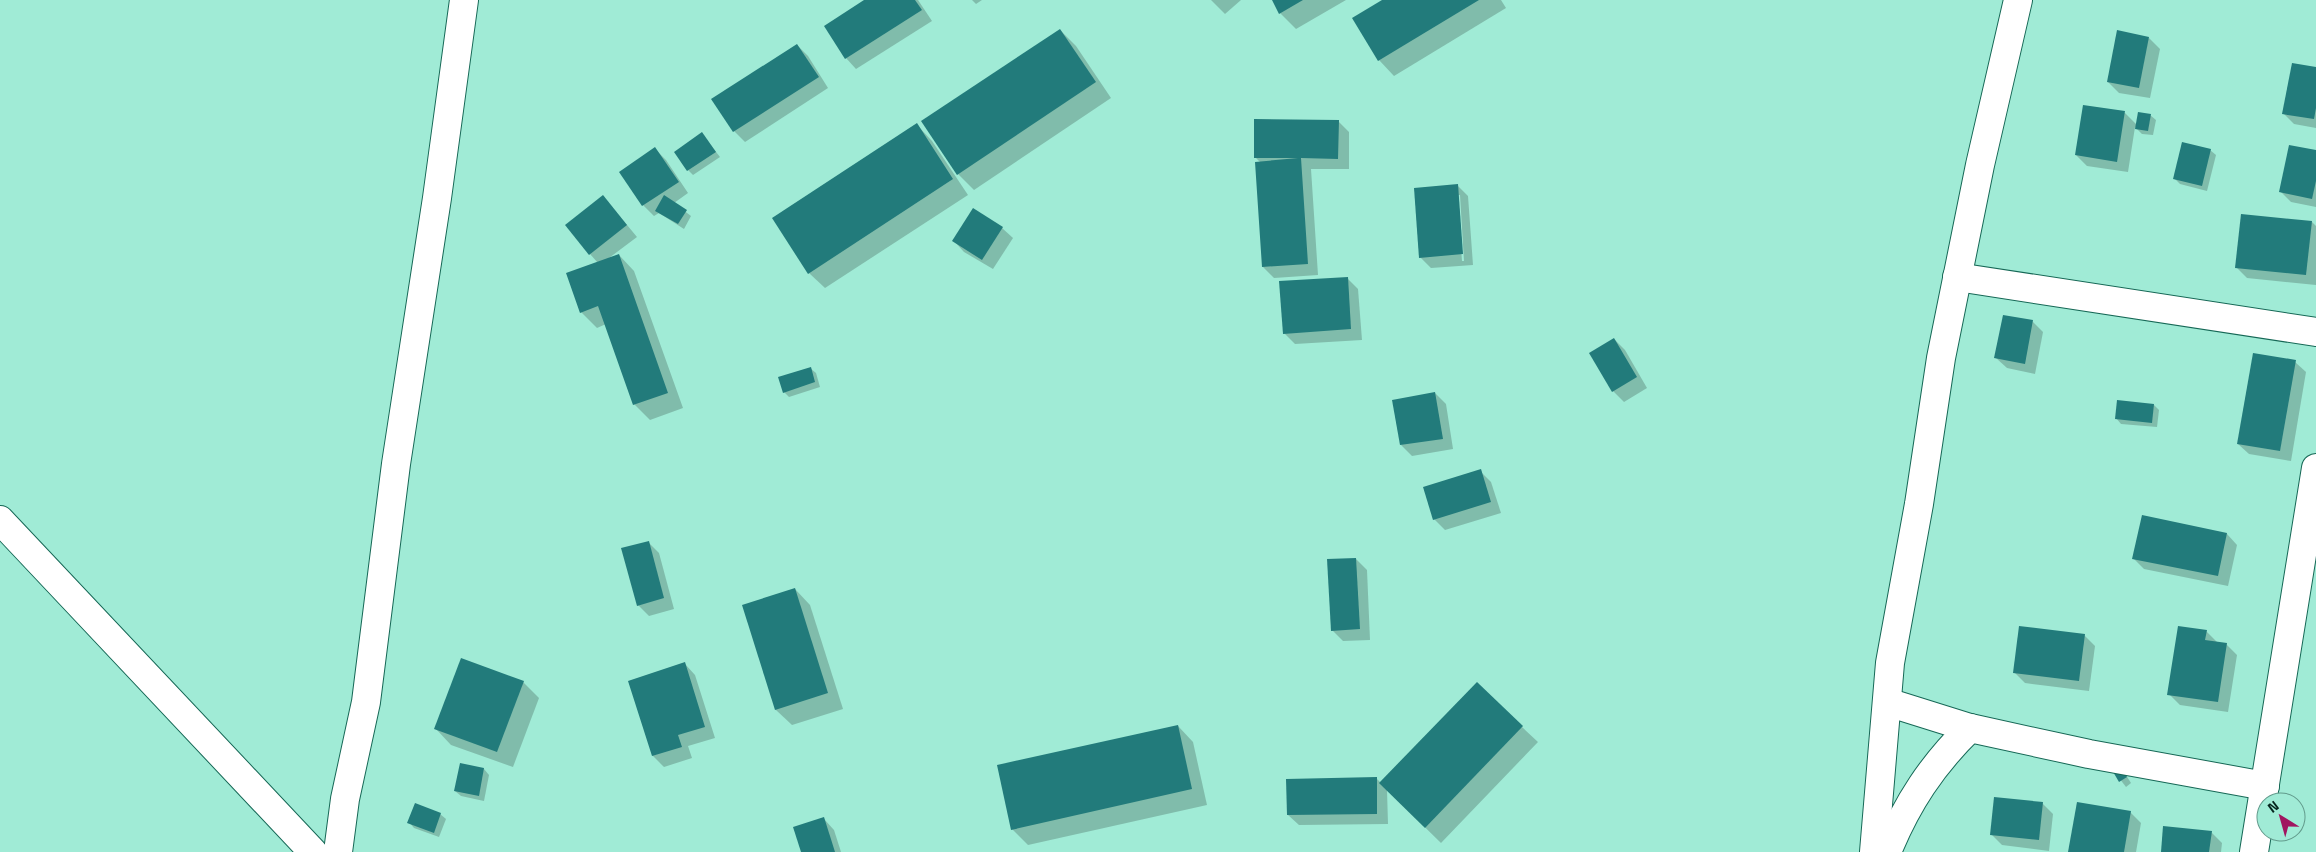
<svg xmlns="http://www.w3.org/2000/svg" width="2316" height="852" font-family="'Titillium Web',sans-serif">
	<rect width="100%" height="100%" fill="#a0ebd6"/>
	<g fill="#0003" fill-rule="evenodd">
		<path d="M 867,0 L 918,0 L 932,21 L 856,69 L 846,58 Z"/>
		<path d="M 972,0 L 982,0 L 976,4 Z"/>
		<path d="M 1211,0 L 1241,0 L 1225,14 Z"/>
		<path d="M 1273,0 L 1346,0 L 1296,29 L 1280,13 Z"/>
		<path d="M 1385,0 L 1501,0 L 1506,8 L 1394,76 L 1379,60 Z"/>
		<path d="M 1060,30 L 1076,46 L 1111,98 L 974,190 L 958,174 Z"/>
		<path d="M 2149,38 L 2160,49 L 2150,98 L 2119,93 L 2108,82 Z"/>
		<path d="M 797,45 L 808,56 L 828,88 L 745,142 L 734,131 L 713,99 Z"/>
		<path d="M 2316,68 L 2316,128 L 2294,124 L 2283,113 Z"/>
		<path d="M 2084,107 L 2125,113 L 2137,125 L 2150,115 L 2156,120 L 2153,135 L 2142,134 L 2135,127 L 2128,172 L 2087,166 L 2076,155 Z"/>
		<path d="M 1338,121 L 1349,132 L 1349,169 L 1311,169 L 1318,275 L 1274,278 L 1263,267 L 1260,162 L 1255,157 Z"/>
		<path d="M 917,125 L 932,141 L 968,195 L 825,288 L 809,273 Z"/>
		<path d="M 702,134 L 720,157 L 693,175 L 688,170 Z"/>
		<path d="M 655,149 L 666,160 L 688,193 L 674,203 L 691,216 L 684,229 L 659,213 L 654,216 L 643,205 L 621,172 Z"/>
		<path d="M 2210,150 L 2216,155 L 2207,191 L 2180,184 L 2175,179 Z"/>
		<path d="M 2316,151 L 2316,207 L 2291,202 L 2280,191 Z"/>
		<path d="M 1457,185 L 1468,196 L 1473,265 L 1431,268 L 1420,257 ZM 1457,195 L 1460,195 L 1464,261 L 1462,261 Z"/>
		<path d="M 603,196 L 637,237 L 609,258 L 619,255 L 634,271 L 683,408 L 650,420 L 634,404 L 606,324 L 597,328 L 581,312 L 598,263 L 590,254 Z"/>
		<path d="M 2312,222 L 2316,226 L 2316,285 L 2247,278 L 2236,267 Z"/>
		<path d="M 1002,228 L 1013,238 L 993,269 L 964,252 L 954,241 Z"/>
		<path d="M 1347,278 L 1358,289 L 1362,340 L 1295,344 L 1284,333 Z"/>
		<path d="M 2032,321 L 2043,332 L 2035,374 L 2007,368 L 1996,358 Z"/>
		<path d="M 1614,339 L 1625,350 L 1647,388 L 1624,402 L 1613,391 Z"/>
		<path d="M 2295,362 L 2306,372 L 2291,461 L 2249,454 L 2238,444 Z"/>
		<path d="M 810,368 L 816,373 L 820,387 L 789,397 L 784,392 Z"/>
		<path d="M 1435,393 L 1446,404 L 1453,449 L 1412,456 L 1401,445 Z"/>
		<path d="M 2154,405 L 2159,410 L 2157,427 L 2121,424 L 2116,418 Z"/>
		<path d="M 1480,471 L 1491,482 L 1501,513 L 1445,530 L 1434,519 Z"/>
		<path d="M 2227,534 L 2237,545 L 2228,586 L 2144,569 L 2133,558 Z"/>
		<path d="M 648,542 L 659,553 L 674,609 L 649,616 L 638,605 Z"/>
		<path d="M 1356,559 L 1367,570 L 1370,640 L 1343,641 L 1332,630 Z"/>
		<path d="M 795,589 L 810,605 L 843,709 L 792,725 L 776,710 L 743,606 Z"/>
		<path d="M 2206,631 L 2217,642 L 2226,644 L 2237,655 L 2228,712 L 2180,705 L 2169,694 Z"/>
		<path d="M 2084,635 L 2095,646 L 2089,691 L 2025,683 L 2014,672 Z"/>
		<path d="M 685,664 L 695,675 L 715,738 L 688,746 L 692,758 L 664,767 L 653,756 L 630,682 Z"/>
		<path d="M 523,682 L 539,698 L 513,767 L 451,745 L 436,729 Z"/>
		<path d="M 1178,726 L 1193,742 L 1207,805 L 1028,845 L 1012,829 Z"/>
		<path d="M 1522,727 L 1538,742 L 1441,843 L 1387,790 L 1388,824 L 1299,825 L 1288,815 L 1377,779 L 1381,783 Z"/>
		<path d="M 461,765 L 484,769 L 489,775 L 484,801 L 461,796 L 455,791 Z"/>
		<path d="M 2113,770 L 2124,772 L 2131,783 L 2126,787 Z"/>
		<path d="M 2042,803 L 2053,814 L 2049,851 L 2002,845 L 1991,834 Z"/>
		<path d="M 2130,812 L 2141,823 L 2136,852 L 2069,852 Z"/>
		<path d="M 440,814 L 446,819 L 439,837 L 414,828 L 409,822 Z"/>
		<path d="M 824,819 L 834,830 L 841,852 L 802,852 Z"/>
		<path d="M 2211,832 L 2222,843 L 2221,852 L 2162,852 Z"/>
	</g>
	<g fill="#227b7b">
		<path d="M 864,0 L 915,0 L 922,10 L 845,59 L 824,26 Z"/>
		<path d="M 1272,0 L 1303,0 L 1279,14 Z"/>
		<path d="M 1382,0 L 1479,0 L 1378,61 L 1352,18 Z"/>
		<path d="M 1060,29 L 1096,82 L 957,175 L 921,121 Z"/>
		<path d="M 2117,30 L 2149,37 L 2139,88 L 2107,82 Z"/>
		<path d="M 797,44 L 819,77 L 733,132 L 711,99 Z"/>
		<path d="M 2292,63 L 2316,67 L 2316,108 L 2314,119 L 2282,114 Z"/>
		<path d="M 2083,105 L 2125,111 L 2117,162 L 2075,155 Z"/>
		<path d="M 2138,112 L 2151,114 L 2148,131 L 2135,129 Z"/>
		<path d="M 1254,119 L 1339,120 L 1338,159 L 1301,158 L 1308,264 L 1262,267 L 1255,162 L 1298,158 L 1254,158 Z"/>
		<path d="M 917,123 L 953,179 L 808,274 L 772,218 Z"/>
		<path d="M 702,132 L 716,152 L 687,171 L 674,152 Z"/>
		<path d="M 2182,142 L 2211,149 L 2202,186 L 2173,179 Z"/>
		<path d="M 2289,145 L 2316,150 L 2316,181 L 2312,199 L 2279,192 Z"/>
		<path d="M 655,147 L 679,182 L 642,206 L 619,172 Z"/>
		<path d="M 1458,184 L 1463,254 L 1419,258 L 1414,188 Z"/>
		<path d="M 603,195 L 627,225 L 589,255 L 565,225 Z"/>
		<path d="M 664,195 L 687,210 L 678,224 L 655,211 Z"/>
		<path d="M 973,208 L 1003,227 L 982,260 L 952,241 Z"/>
		<path d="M 2241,214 L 2312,221 L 2306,275 L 2235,268 Z"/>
		<path d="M 619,254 L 668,393 L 633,405 L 598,306 L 580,313 L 566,273 Z"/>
		<path d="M 1348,277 L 1351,329 L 1283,334 L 1279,281 Z"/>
		<path d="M 2003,315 L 2033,320 L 2025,364 L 1994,358 Z"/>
		<path d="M 1614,338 L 1637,377 L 1612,392 L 1589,353 Z"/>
		<path d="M 2253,353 L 2296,360 L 2280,451 L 2237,444 Z"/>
		<path d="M 811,367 L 815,382 L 783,393 L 778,377 Z"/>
		<path d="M 1435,392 L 1443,439 L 1400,445 L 1392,400 Z"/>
		<path d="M 2117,400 L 2154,404 L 2152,423 L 2115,419 Z"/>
		<path d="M 1481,469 L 1491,502 L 1433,520 L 1423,487 Z"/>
		<path d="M 2142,515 L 2227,533 L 2218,576 L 2132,559 Z"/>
		<path d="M 649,541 L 664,598 L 637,606 L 621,548 Z"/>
		<path d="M 1356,558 L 1360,629 L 1331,631 L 1327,559 Z"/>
		<path d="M 795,588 L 828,693 L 775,710 L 742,605 Z"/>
		<path d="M 2019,626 L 2085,634 L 2079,681 L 2013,673 Z"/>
		<path d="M 2178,626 L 2207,630 L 2205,640 L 2227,643 L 2218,702 L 2167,695 Z"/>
		<path d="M 461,658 L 524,681 L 497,752 L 434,729 Z"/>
		<path d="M 685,662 L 705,727 L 678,735 L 682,747 L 652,756 L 628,681 Z"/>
		<path d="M 1477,682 L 1523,726 L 1425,828 L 1379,783 Z"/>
		<path d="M 1178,725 L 1192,789 L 1011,830 L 997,765 Z"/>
		<path d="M 460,763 L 484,768 L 479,796 L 454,791 Z"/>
		<path d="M 2119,765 L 2127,777 L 2119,782 L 2112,770 Z"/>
		<path d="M 1377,777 L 1377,814 L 1287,815 L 1286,779 Z"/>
		<path d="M 1994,797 L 2043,802 L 2039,840 L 1990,835 Z"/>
		<path d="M 2077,802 L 2131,811 L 2124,852 L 2068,852 Z"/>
		<path d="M 415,803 L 441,813 L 434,833 L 407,823 Z"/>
		<path d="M 824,817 L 835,852 L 801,852 L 793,827 Z"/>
		<path d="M 2163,826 L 2212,831 L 2209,852 L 2161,852 Z"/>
	</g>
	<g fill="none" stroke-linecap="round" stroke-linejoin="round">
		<defs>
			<g id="minor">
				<path d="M 1957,277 L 2316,332"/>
				<path d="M 0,520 L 313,852"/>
				<path d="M 1887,702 L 1970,728 L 2089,754 L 2265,786"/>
				<path d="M 338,852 L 345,799 L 366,702 L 396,464 L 437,198 L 464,0"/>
				<path d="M 1874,852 L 1890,663 L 1919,504 L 1941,358 L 1980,165 L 2018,0"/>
				<path d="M 1887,852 C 1907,803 1932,765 1970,728"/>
				<path d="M 2254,852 L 2316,468"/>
			</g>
		</defs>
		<use href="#minor" stroke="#166856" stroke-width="30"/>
		<use href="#minor" stroke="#fff" stroke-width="28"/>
	</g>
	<g transform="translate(2281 817) rotate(323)"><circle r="24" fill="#a0ebd6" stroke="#629b8c"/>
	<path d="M0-4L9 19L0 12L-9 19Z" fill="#a01560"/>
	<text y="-8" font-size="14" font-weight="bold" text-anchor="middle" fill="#04241d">N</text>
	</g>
</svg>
